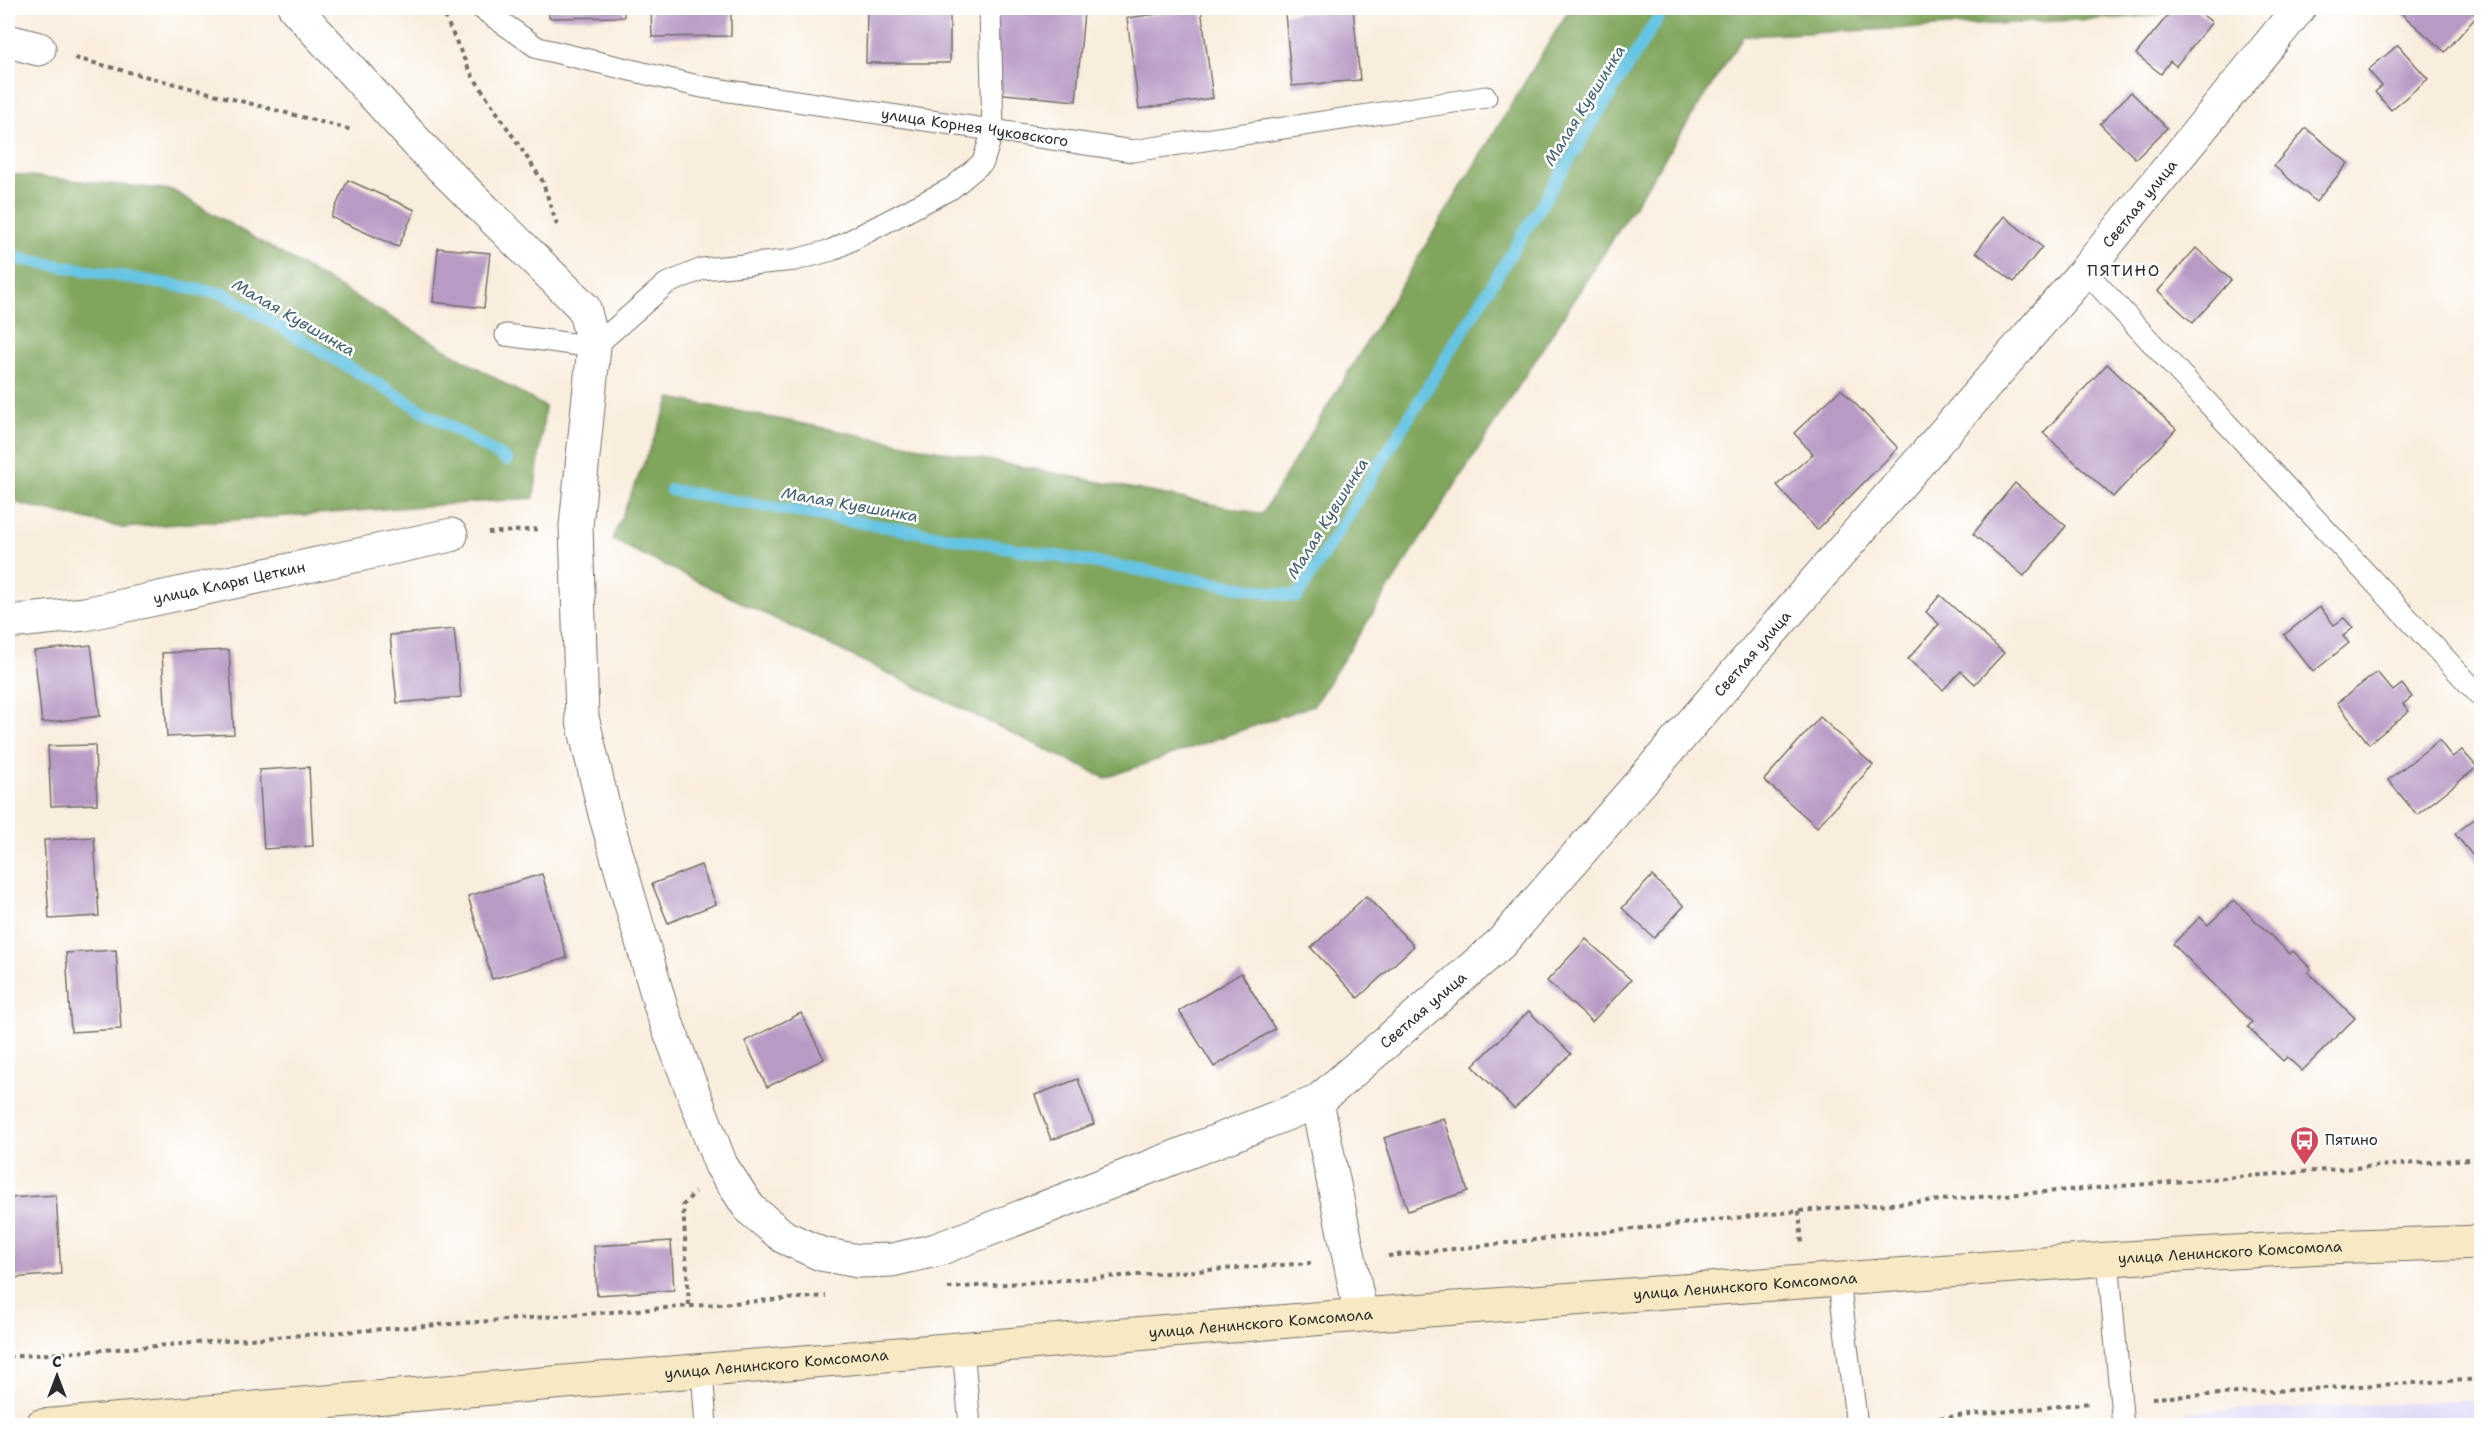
<svg xmlns="http://www.w3.org/2000/svg" width="2489" height="1433" font-family="'Shantell Sans',sans-serif">
	<rect width="100%" height="100%" fill="#fff"/>
	<filter id="ink" filterUnits="userSpaceOnUse"><feTurbulence type="fractalNoise" baseFrequency=".0167" numOctaves="2"/><feDisplacementMap in="SourceGraphic" scale="12" xChannelSelector="R" yChannelSelector="G"/><feConvolveMatrix kernelMatrix="1 2 1 2 8 2 1 2 1" color-interpolation-filters="sRGB"/></filter>
	<filter id="wash" filterUnits="userSpaceOnUse"><feTurbulence type="fractalNoise" baseFrequency=".008" numOctaves="4" result="noise"/><feDisplacementMap in="SourceGraphic" scale="24" xChannelSelector="R" yChannelSelector="G"/><feGaussianBlur stdDeviation="1.35" result="paint"/><feColorMatrix in="noise" values="0 0 0 0 0 0 0 0 0 0 0 0 0 0 0 0 0 1.4 0 .05"/><feComposite in="paint" operator="in"/></filter>
	<g filter="url(#wash)">
		<rect width="100%" height="100%" fill="#f9eddd"/>
		<path fill="#ddd5f6" d="M 2481,1400 L 2481,1425 L 2186,1425 L 2186,1412 Z"/>
		<g fill="#80a65d" stroke="#566844" stroke-width="1.5">
			<path d="M 1570,8 L 2168,8 L 2158,16 L 1743,36 L 1314,705 L 1105,778 L 612,540 L 671,398 L 1262,514 Z"/>
			<path d="M 8,174 L 172,190 L 545,407 L 534,498 L 123,528 L 8,501 Z"/>
		</g>
		<g fill="none" stroke-linecap="round" stroke-linejoin="round">
			<g stroke="#66c5e4" stroke-width="12">
				<path d="M 8,257 L 224,294 L 507,460"/>
				<path d="M 671,490 L 1297,597 L 1664,8"/>
			</g>
		</g>
		<g id="blocks">
			<g fill="#b89bc5">
				<path d="M 549,8 L 624,8 L 624,17 L 549,18 Z"/>
				<path d="M 651,8 L 731,8 L 731,36 L 652,37 Z"/>
				<path d="M 867,8 L 950,8 L 950,63 L 866,63 Z"/>
				<path d="M 992,8 L 1039,8 L 1084,12 L 1076,101 L 984,92 Z"/>
				<path d="M 1201,8 L 1213,98 L 1139,109 L 1127,18 Z"/>
				<path d="M 1353,8 L 1360,80 L 1292,86 L 1285,14 Z"/>
				<path d="M 2174,8 L 2193,8 L 2212,22 L 2176,66 L 2170,61 L 2161,74 L 2136,54 Z"/>
				<path d="M 2395,8 L 2468,8 L 2477,16 L 2445,52 Z"/>
				<path d="M 2398,45 L 2428,79 L 2391,110 L 2375,92 L 2382,86 L 2368,70 Z"/>
				<path d="M 2131,92 L 2167,128 L 2136,159 L 2100,124 Z"/>
				<path d="M 2306,128 L 2348,163 L 2316,202 L 2274,166 Z"/>
				<path d="M 348,180 L 415,210 L 398,247 L 331,217 Z"/>
				<path d="M 2004,216 L 2042,247 L 2014,282 L 1976,252 Z"/>
				<path d="M 438,248 L 490,253 L 484,308 L 433,302 Z"/>
				<path d="M 2196,248 L 2231,280 L 2193,323 L 2158,291 Z"/>
				<path d="M 2107,364 L 2176,429 L 2113,497 L 2043,433 Z"/>
				<path d="M 1841,389 L 1898,448 L 1817,530 L 1777,485 L 1813,454 L 1794,433 Z"/>
				<path d="M 2015,483 L 2066,526 L 2024,576 L 1973,534 Z"/>
				<path d="M 1940,595 L 2004,653 L 1975,684 L 1961,671 L 1943,690 L 1908,659 L 1939,624 L 1926,612 Z"/>
				<path d="M 2320,607 L 2334,625 L 2344,618 L 2353,628 L 2343,636 L 2349,643 L 2313,672 L 2284,635 Z"/>
				<path d="M 454,629 L 461,697 L 397,703 L 390,635 Z"/>
				<path d="M 91,645 L 100,716 L 42,723 L 34,651 Z"/>
				<path d="M 229,650 L 234,734 L 167,737 L 162,653 Z"/>
				<path d="M 2377,672 L 2393,691 L 2402,684 L 2412,697 L 2403,704 L 2409,711 L 2369,744 L 2337,703 Z"/>
				<path d="M 1820,717 L 1873,765 L 1817,827 L 1764,780 Z"/>
				<path d="M 2439,740 L 2452,757 L 2462,750 L 2477,767 L 2417,815 L 2388,780 Z"/>
				<path d="M 95,745 L 97,804 L 51,806 L 48,746 Z"/>
				<path d="M 309,767 L 313,846 L 264,849 L 259,770 Z"/>
				<path d="M 2482,813 L 2482,867 L 2455,834 Z"/>
				<path d="M 94,837 L 99,916 L 49,919 L 44,840 Z"/>
				<path d="M 701,865 L 716,904 L 668,923 L 652,884 Z"/>
				<path d="M 542,874 L 567,958 L 492,979 L 468,896 Z"/>
				<path d="M 1652,876 L 1684,906 L 1654,938 L 1622,908 Z"/>
				<path d="M 1366,896 L 1414,946 L 1358,998 L 1311,948 Z"/>
				<path d="M 2234,900 L 2290,954 L 2293,951 L 2311,969 L 2308,972 L 2355,1018 L 2302,1071 L 2287,1057 L 2283,1061 L 2248,1027 L 2252,1022 L 2173,944 L 2200,917 L 2208,925 Z"/>
				<path d="M 1586,939 L 1631,980 L 1592,1022 L 1547,981 Z"/>
				<path d="M 116,950 L 121,1029 L 71,1032 L 66,953 Z"/>
				<path d="M 1241,973 L 1275,1029 L 1214,1067 L 1179,1011 Z"/>
				<path d="M 1529,1011 L 1571,1054 L 1514,1109 L 1473,1066 Z"/>
				<path d="M 801,1013 L 824,1059 L 767,1087 L 745,1041 Z"/>
				<path d="M 1078,1079 L 1094,1124 L 1051,1140 L 1035,1095 Z"/>
				<path d="M 1444,1118 L 1468,1191 L 1408,1211 L 1384,1138 Z"/>
				<path d="M 56,1195 L 61,1274 L 11,1278 L 8,1198 Z"/>
				<path d="M 671,1241 L 674,1290 L 597,1295 L 594,1246 Z"/>
			</g>
		</g>
	</g>
	<g filter="url(#ink)">
		<use href="#blocks" fill-opacity="0" stroke="#736f69" stroke-width="1.5"/>
		<g fill="none" stroke-linecap="round" stroke-linejoin="round">
			<defs>
				<g id="lane">
					<path id="s1" d="M 481,8 L 538,48 L 702,87 L 1133,151 L 1486,97"/>
					<path d="M 2085,271 L 2482,698"/>
					<path d="M 506,335 L 594,347 L 666,284 L 702,269 L 795,260 L 832,250 L 952,188 L 983,162 L 993,130 L 990,8"/>
					<path d="M 2108,1259 L 2123,1426"/>
					<path d="M 1839,1281 L 1857,1426"/>
					<path d="M 963,1348 L 970,1426"/>
					<path d="M 702,1370 L 706,1426"/>
				</g>
				<g id="street">
					<path d="M 295,8 L 421,147 L 584,308 L 594,347 L 576,526 L 582,717 L 605,814 L 662,1011 L 721,1165 L 750,1209 L 784,1237 L 821,1254 L 858,1261 L 892,1260 L 936,1250 L 1317,1102"/>
					<path d="M 8,41 L 39,49"/>
					<path id="s2" d="M 8,622 L 85,614 L 451,535"/>
					<path id="s3" d="M 1361,1315 L 1317,1102 L 1501,943 L 2085,271 L 2299,8"/>
				</g>
				<g id="secondary">
					<path id="s4" d="M 41,1426 L 1361,1315 L 2108,1259 L 2323,1247 L 2482,1242"/>
				</g>
			</defs>
			<use href="#lane" stroke="#736f69" stroke-width="23"/>
			<use href="#street" stroke="#736f69" stroke-width="35"/>
			<use href="#secondary" stroke="#736f69" stroke-width="35"/>
			<g stroke="#736f69" stroke-width="4" stroke-dasharray="4.5 4.5" stroke-linecap="butt">
				<path d="M 441,8 L 470,72 L 542,180 L 558,228"/>
				<path d="M 75,58 L 352,130"/>
				<path d="M 488,533 L 540,529"/>
				<path d="M 1799,1211 L 1802,1244"/>
				<path d="M 1388,1256 L 1799,1211 L 2482,1158"/>
				<path d="M 948,1288 L 1311,1263"/>
				<path d="M 689,1305 L 683,1205 L 695,1192"/>
				<path d="M 8,1357 L 826,1296"/>
				<path d="M 2152,1398 L 2482,1379"/>
				<path d="M 1886,1423 L 2091,1403"/>
			</g>
			<use href="#lane" stroke="#fff" stroke-width="21"/>
			<use href="#street" stroke="#fff" stroke-width="33"/>
			<use href="#secondary" stroke="#f7e9c3" stroke-width="33"/>
		</g>
	</g>
	<defs>
		<symbol id="bus-pin" viewBox="-11 -11 22 30"><path d="M0 17L-7.5 6A9.5 9.5 0 1 1 7.5 6Z" fill="#d1495b" stroke="#fff"/><path d="M-5-6H5V4H4V6H2V4H-2V6H-4V4H-5ZM-3.5-4V0h7V-4ZM-3.5 1.2v1.5H-2V1.2ZM2 1.2v1.5H3.5V1.2Z" fill="#fff"/></symbol>
	</defs>
	<g fill-rule="evenodd">
		<use href="#bus-pin" x="2288" y="1124" width="33" height="45"/>
	</g>
	<g text-anchor="middle" stroke-width="5" stroke-linejoin="round" paint-order="stroke">
		<g font-size="15" fill="#2b2b2b" stroke="#fff">
			<text dy="5" stroke="none"><textPath href="#s1" startOffset="514">улица Корнея Чуковского</textPath></text>
			<text dy="5" stroke="none"><textPath href="#s3" startOffset="1438">Светлая улица</textPath></text>
			<text dy="5" stroke="none"><textPath href="#s2" startOffset="225">улица Клары Цеткин</textPath></text>
			<text dy="5" stroke="none"><textPath href="#s3" startOffset="844">Светлая улица</textPath></text>
			<text dy="5" stroke="none"><textPath href="#s3" startOffset="358">Светлая улица</textPath></text>
			<text dy="5" stroke="none"><textPath href="#s4" startOffset="2196">улица Ленинского Комсомола</textPath></text>
			<text dy="5" stroke="none"><textPath href="#s4" startOffset="1710">улица Ленинского Комсомола</textPath></text>
			<text dy="5" stroke="none"><textPath href="#s4" startOffset="1224">улица Ленинского Комсомола</textPath></text>
			<text dy="5" stroke="none"><textPath href="#s4" startOffset="738">улица Ленинского Комсомола</textPath></text>
		</g>
		<g font-size="15" fill="#2b2b2b" stroke="#fff" text-anchor="start">
			<text x="2325" y="1145">Пятино</text>
		</g>
		<g font-size="16" font-style="italic" fill="#40616c" stroke="#fff">
			<text transform="translate(1584 105) rotate(-58)" y="6">Малая Кувшинка</text>
			<text transform="translate(294 317) rotate(30)" y="6">Малая Кувшинка</text>
			<text transform="translate(850 504) rotate(10)" y="6">Малая Кувшинка</text>
			<text transform="translate(1327 518) rotate(-58)" y="6">Малая Кувшинка</text>
		</g>
		<g font-size="16" letter-spacing="1.5" fill="#2b2b2b" stroke="#fff">
			<text x="2124" y="276">ПЯТИНО</text>
		</g>
	</g>
	<rect width="2489" height="1433" fill="none" stroke="#fff" stroke-width="30"/>
	<g transform="translate(57 1376)" stroke="#ffffff" stroke-width="4.5" paint-order="stroke">
	<path d="M0-4.5L10 22L0 15L-10 22Z" fill="#2b2b2b"/>
	<text y="-9" font-size="16" font-weight="bold" text-anchor="middle" fill="#2b2b2b">С</text>
	</g>
</svg>
